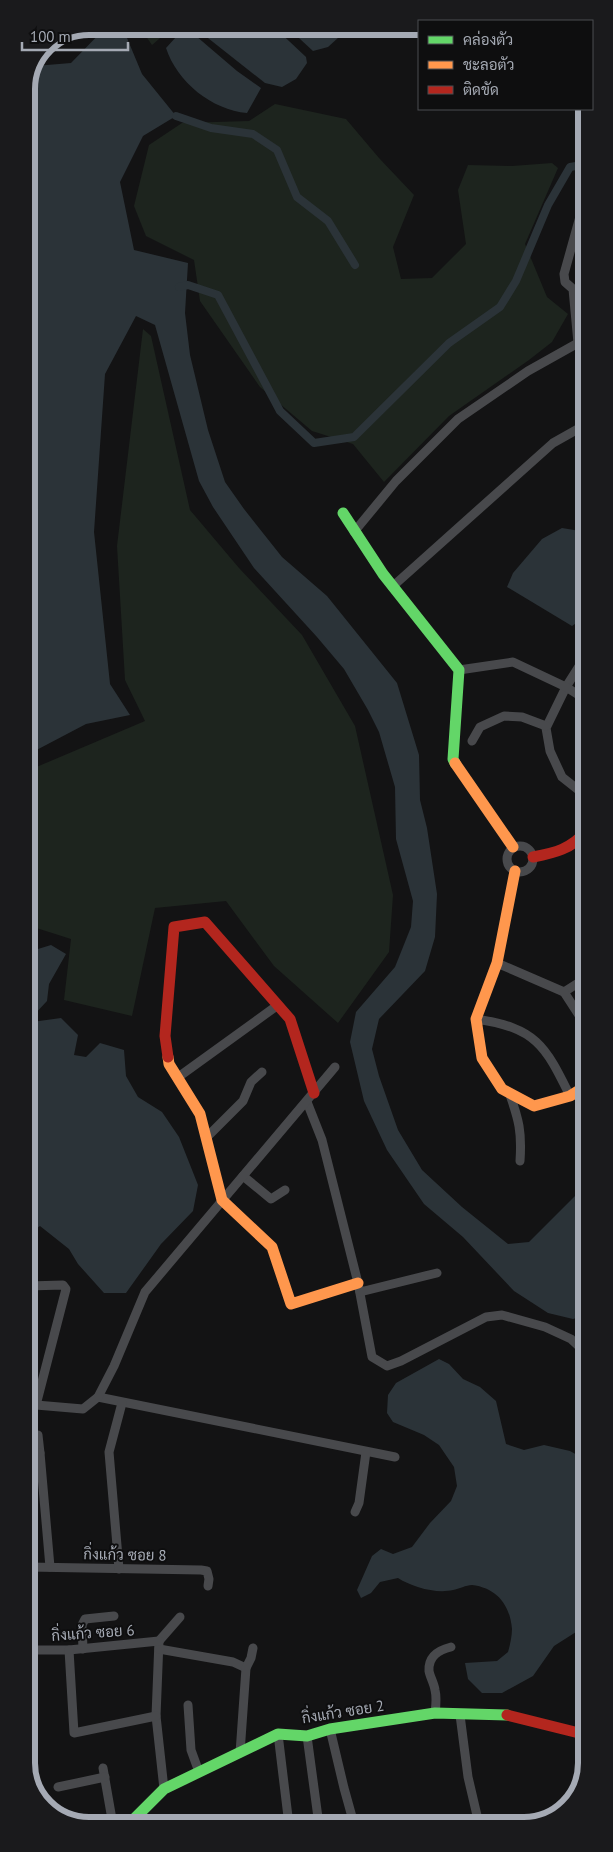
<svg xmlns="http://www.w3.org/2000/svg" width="613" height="1852" font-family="'PT Sans',Sarabun,sans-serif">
	<rect width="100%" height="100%" fill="#131314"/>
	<g fill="#1d241e">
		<path d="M 139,26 L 174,26 L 152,45 Z"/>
		<path d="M 275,104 L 346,119 L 379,158 L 414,195 L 393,247 L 401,279 L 432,278 L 466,244 L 458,190 L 468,165 L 512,166 L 552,163 L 558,168 L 525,244 L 547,297 L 568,314 L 552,342 L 529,360 L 449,416 L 384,482 L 353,444 L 312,431 L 260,387 L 200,301 L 194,260 L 146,236 L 134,206 L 149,145 L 182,123 L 249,121 Z"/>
		<path d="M 143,329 L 151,336 L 190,510 L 239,568 L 302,635 L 355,726 L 393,895 L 389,952 L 338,1023 L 274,966 L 226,901 L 155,908 L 132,1016 L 64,1000 L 71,939 L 27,925 L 27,771 L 145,721 L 125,680 L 117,546 Z"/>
	</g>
	<g fill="#2b3338">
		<path d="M 107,26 L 122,26 L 142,74 L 176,116 L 143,136 L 120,182 L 134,250 L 188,263 L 185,313 L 190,355 L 208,430 L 225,482 L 244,509 L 282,557 L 327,596 L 397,683 L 419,755 L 420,800 L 427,828 L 437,894 L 435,937 L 425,971 L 379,1019 L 372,1049 L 379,1076 L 398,1130 L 422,1170 L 462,1207 L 508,1244 L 529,1242 L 586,1185 L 586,1315 L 573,1319 L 548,1313 L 514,1291 L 463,1237 L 424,1204 L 387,1150 L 364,1101 L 350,1042 L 356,1012 L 395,967 L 411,927 L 413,901 L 396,839 L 395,787 L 379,732 L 368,710 L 344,669 L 317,637 L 254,568 L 213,507 L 199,481 L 155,325 L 136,316 L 105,374 L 94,532 L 110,684 L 130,715 L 86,724 L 27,755 L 26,85 L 35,66 L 71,63 Z"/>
		<path d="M 273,26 L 306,57 L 307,63 L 296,79 L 282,87 L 265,83 L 194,27 Z"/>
		<path d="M 286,26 L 349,26 L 350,27 L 328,47 L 313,51 Z"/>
		<path d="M 189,30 L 237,71 L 261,88 L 247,113 C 212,110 177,82 166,48 L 176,37 Z"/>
		<path d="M 562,528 L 580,531 L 585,538 L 585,617 L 572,626 L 507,587 L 513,573 L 542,539 Z"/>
		<path d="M 27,937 L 38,949 L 51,945 L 66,954 L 49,984 L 47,1001 L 32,1017 L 32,1022 L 61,1018 L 78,1035 L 74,1055 L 86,1057 L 100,1043 L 124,1050 L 126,1076 L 138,1097 L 162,1112 L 179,1137 L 198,1185 L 193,1211 L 161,1244 L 126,1293 L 104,1293 L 78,1264 L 69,1249 L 40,1226 L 28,1234 Z"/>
		<path d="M 439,1359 L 449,1364 L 463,1379 L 480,1387 L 496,1401 L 506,1444 L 524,1450 L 544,1445 L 570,1451 L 586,1460 L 587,1625 L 554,1646 L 533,1676 L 502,1693 L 482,1693 L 468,1679 L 465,1663 L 497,1661 L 508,1652 C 510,1645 512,1636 512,1629 C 510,1605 497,1588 472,1585 C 466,1585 459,1589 453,1590 C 436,1594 412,1587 398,1578 L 380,1582 L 371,1593 L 361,1598 L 357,1590 L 372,1556 L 381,1549 L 393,1554 L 412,1547 L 430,1523 L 451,1501 L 457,1486 L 454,1467 L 439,1445 L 424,1435 L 393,1422 L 387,1413 L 388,1395 L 396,1383 Z"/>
	</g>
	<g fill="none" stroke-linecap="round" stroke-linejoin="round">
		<g stroke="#2b3338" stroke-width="8">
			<path d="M 176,116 L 211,128 L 253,134 L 277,150 L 297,197 L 328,221 L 355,265"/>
			<path d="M 179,287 L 188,285 L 218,295 L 280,411 L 314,443 L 354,437 L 449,343 L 500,307 L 516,281 L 548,205 L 570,167 L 576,166 L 585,169"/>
		</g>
		<g stroke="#48494c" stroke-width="9">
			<path d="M 581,213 L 564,274 L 565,282 L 573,289 L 578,343 L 585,360"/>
			<path d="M 354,532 L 396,481 L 458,419 L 528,371 L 578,343"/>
			<path d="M 392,587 L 553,443 L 585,425"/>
			<path d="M 585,657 L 566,687 L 546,728 L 550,751 L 562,777 L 586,796"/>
			<path d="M 459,670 L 513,662 L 566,687 L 585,699"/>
			<path d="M 472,741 L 480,727 L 504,716 L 522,717 L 546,726"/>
			<circle cx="520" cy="859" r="13"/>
			<path d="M 497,963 L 564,992 L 586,978"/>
			<path d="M 564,992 L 586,1026"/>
			<path d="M 476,1019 C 536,1028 545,1045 570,1096"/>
			<path d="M 177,1078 L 278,1005"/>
			<path d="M 509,1092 C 519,1120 522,1132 520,1161"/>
			<path d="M 307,1102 L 322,1140 L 358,1283 L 372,1357 L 387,1366 L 401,1361 L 486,1317 L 502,1315 L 545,1327 L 571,1339 L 586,1353"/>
			<path d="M 206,1138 L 243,1101 L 251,1082 L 262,1072"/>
			<path d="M 243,1176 L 271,1199 L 285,1190"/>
			<path d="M 28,1286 L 63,1285 L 66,1289 L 36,1405"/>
			<path d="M 360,1292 L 437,1273"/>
			<path d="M 98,1397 L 395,1457"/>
			<path d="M 28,1402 L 36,1405 L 83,1409 L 98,1397 L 114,1366 L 145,1292 L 335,1067"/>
			<path d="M 28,1451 L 40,1453 L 38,1435"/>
			<path d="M 40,1453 L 50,1567"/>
			<path d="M 355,1512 L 359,1503 L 366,1452"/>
			<path d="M 28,1567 L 201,1570 L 207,1571 L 209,1579 L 208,1586"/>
			<path d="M 119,1569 L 109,1452 L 122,1403"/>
			<path d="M 159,1641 L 156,1716 L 164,1789"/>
			<path d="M 159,1641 L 180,1617"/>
			<path d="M 83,1649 L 82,1625 L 85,1619 L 114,1616"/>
			<path d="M 159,1649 L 233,1662 L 246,1668"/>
			<path d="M 28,1650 L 69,1650 L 159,1641"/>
			<path d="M 69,1650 L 74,1733 L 156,1716"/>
			<path d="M 188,1705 L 191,1750 L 199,1772"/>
			<path d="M 435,1713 C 436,1705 437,1698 435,1690 C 434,1683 430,1677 429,1671 C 428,1656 439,1650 451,1647"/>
			<path d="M 460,1715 L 468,1777 L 479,1824"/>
			<path d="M 330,1729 L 344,1788 L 354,1824"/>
			<path d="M 278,1734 L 289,1825"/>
			<path d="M 28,1736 L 31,1783"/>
			<path d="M 307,1736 L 319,1825"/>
			<path d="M 240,1753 L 246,1668 L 251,1658 L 253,1648"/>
			<path d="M 103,1768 L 113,1825"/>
			<path d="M 58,1787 L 105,1777"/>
		</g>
		<g stroke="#63d668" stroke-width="11">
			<path d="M 343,513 L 383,574 L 459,670 L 453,759 L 455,763"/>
			<path d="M 128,1825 L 164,1789 L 278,1734 L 307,1736 L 330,1729 L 435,1713 L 507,1715"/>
		</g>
		<g stroke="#ff974d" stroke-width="11">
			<path d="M 455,763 L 513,847"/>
			<path d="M 515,871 L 497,963 L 476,1019 L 482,1058 L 502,1089 L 534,1106 L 570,1096 L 586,1086"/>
			<path d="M 168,1057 L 169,1064 L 200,1114 L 222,1200 L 272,1247 L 291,1304 L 358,1283"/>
		</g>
		<g stroke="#b3261e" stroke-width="11">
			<path d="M 533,857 C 554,853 572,849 586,831"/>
			<path d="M 168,1057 L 165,1036 L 174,927 L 205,922 L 290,1019 L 314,1093"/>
			<path d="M 507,1715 L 587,1735"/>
		</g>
	</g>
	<g text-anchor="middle" stroke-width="4" stroke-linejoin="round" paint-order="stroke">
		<g font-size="15" fill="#a5aab4" stroke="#0e0e0f">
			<text transform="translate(125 1555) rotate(1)" y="5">กิ่งแก้ว ซอย 8</text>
			<text transform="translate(93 1633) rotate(-4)" y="5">กิ่งแก้ว ซอย 6</text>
			<text transform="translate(343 1712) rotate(-9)" y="5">กิ่งแก้ว ซอย 2</text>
		</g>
	</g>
	<path d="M0 0H613V1852H0ZM89 35H524A54 54 0 0 1 578 89V1763A54 54 0 0 1 524 1817H89A54 54 0 0 1 35 1763V89A54 54 0 0 1 89 35Z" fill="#1a1a1c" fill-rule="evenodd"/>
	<path fill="none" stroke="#a5aab4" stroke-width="6" d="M89 35H524A54 54 0 0 1 578 89V1763A54 54 0 0 1 524 1817H89A54 54 0 0 1 35 1763V89A54 54 0 0 1 89 35Z"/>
	<rect x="418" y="20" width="175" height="90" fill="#0e0e0f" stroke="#4a4c51"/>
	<rect x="428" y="36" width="25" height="8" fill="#63d668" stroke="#4a4c51"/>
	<text x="463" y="45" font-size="15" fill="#a5aab4">คล่องตัว</text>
	<rect x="428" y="61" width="25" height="8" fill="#ff974d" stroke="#4a4c51"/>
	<text x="463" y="70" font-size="15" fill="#a5aab4">ชะลอตัว</text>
	<rect x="428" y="86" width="25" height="8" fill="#b3261e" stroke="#4a4c51"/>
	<text x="463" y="95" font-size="15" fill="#a5aab4">ติดขัด</text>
	<path d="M22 42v8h106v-8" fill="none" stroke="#a5aab4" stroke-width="2.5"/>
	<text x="30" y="42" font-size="15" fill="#a5aab4" stroke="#0e0e0f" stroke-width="4" paint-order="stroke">100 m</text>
</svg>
